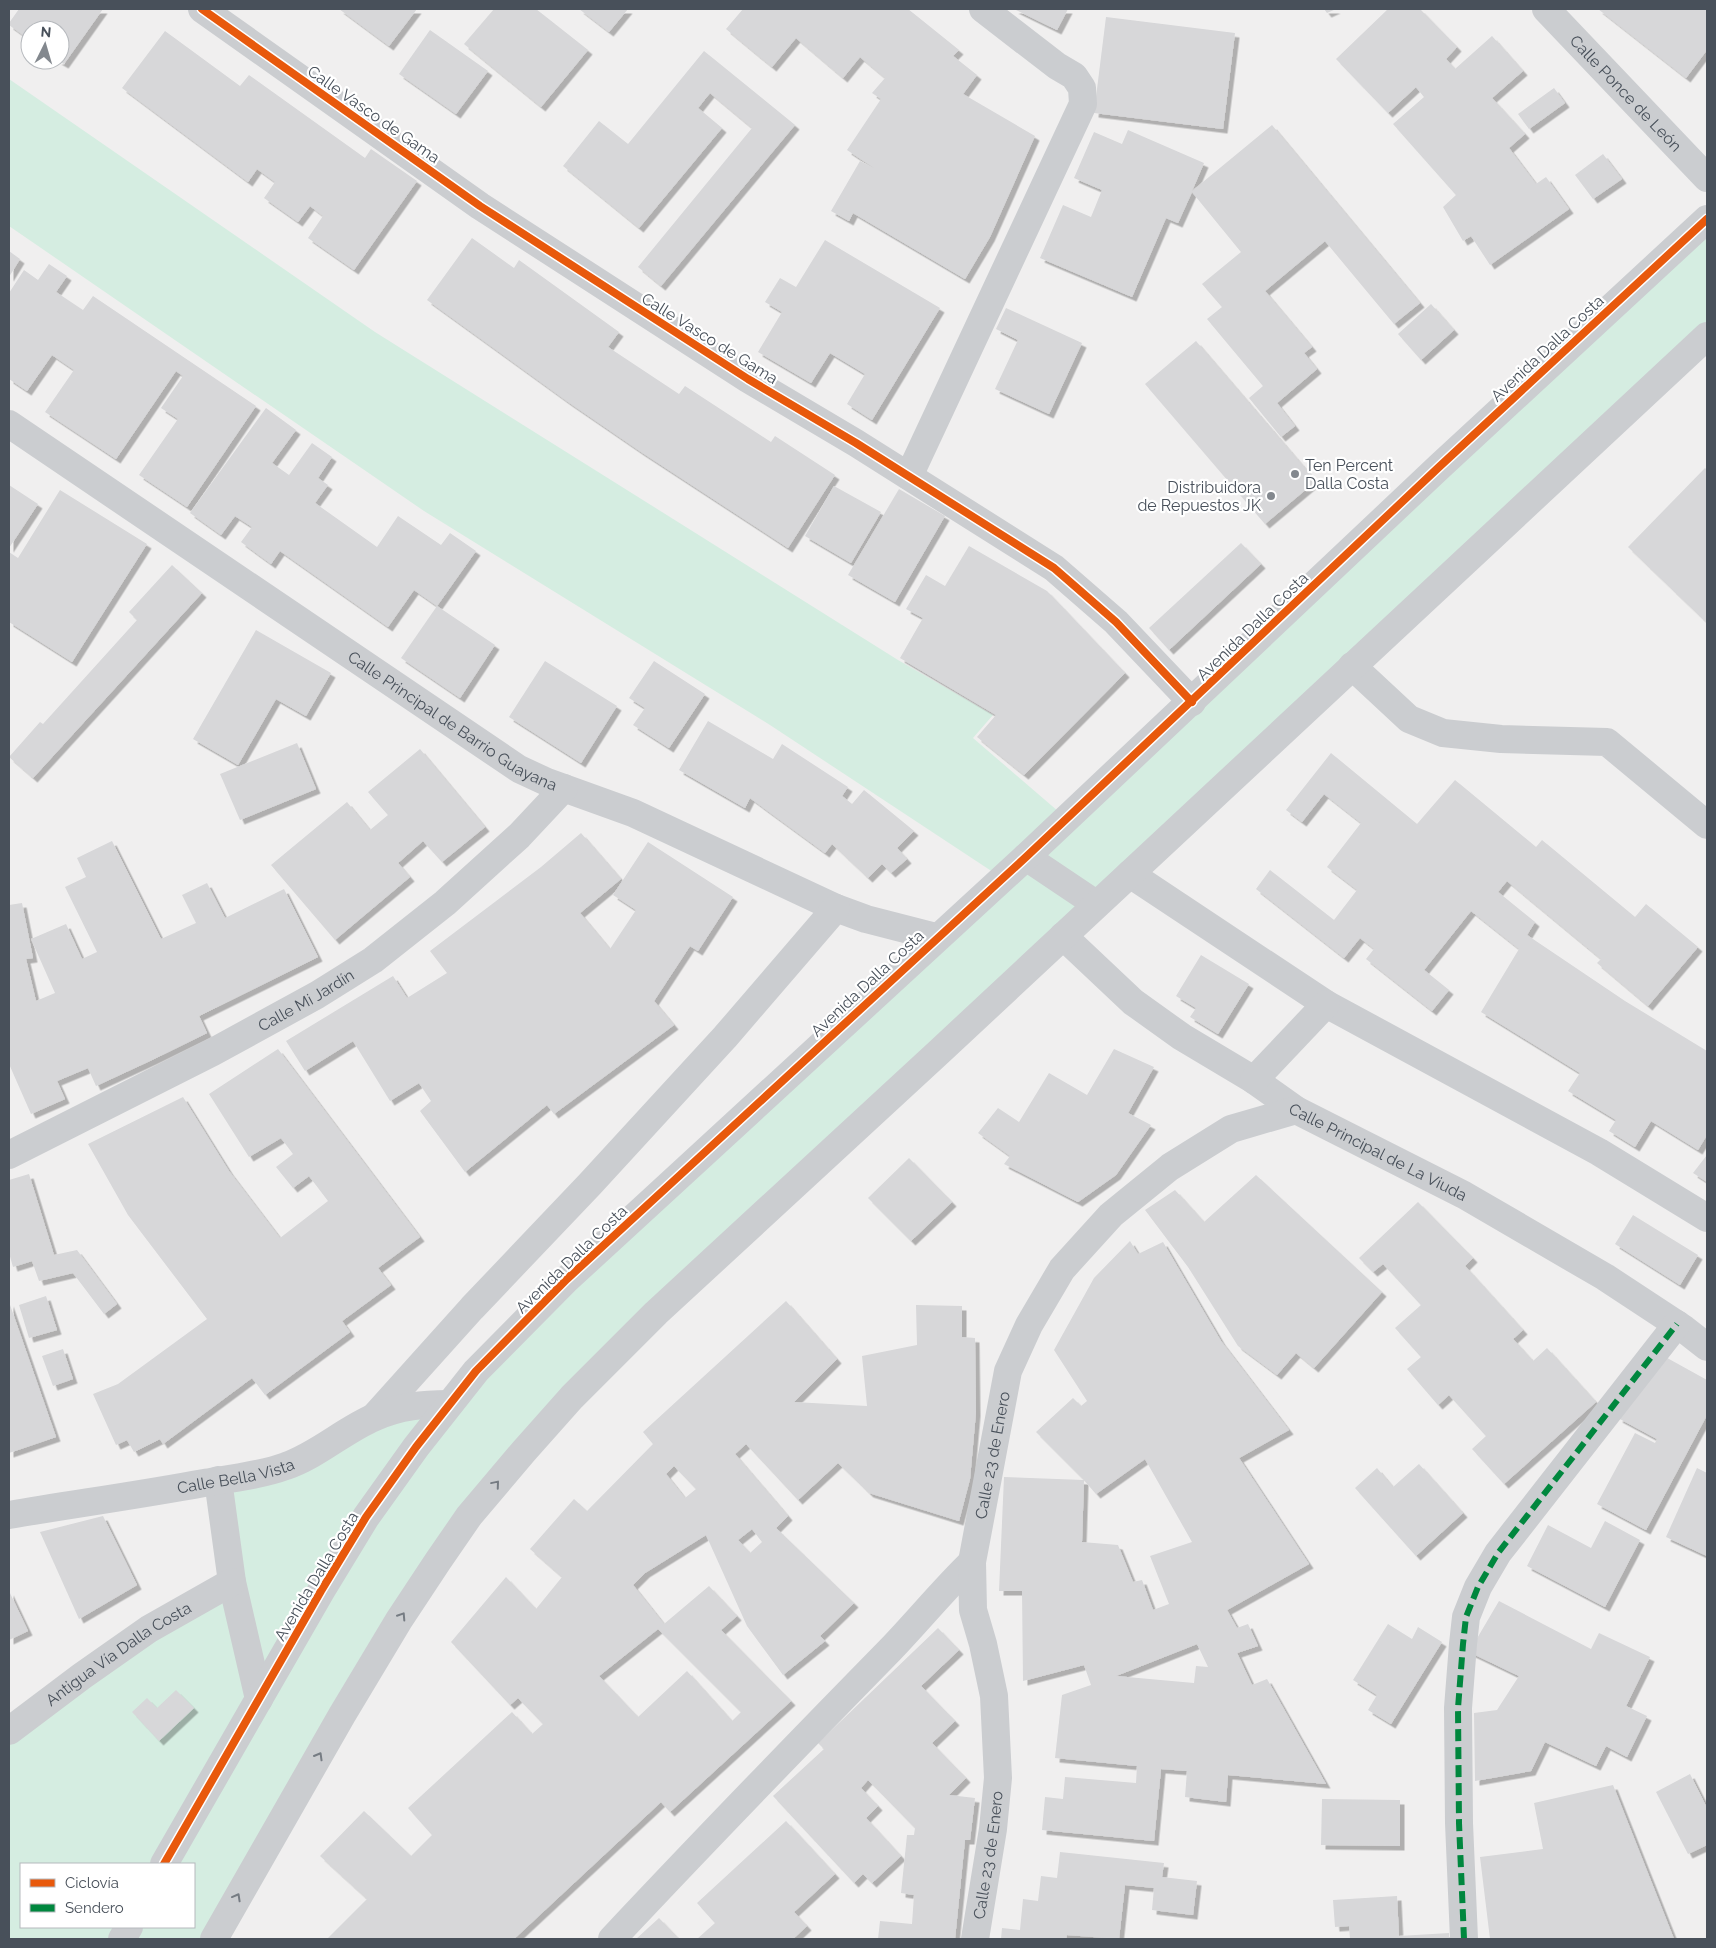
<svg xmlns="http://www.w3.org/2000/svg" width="1716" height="1948" font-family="Raleway,sans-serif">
	<defs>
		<filter id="shadow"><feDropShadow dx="4.5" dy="4.5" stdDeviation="0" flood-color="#0004"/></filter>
	</defs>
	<rect width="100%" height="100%" fill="#f0efef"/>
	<path fill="#d5ede1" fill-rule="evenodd" d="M 9,79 L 375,332 L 898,660 L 993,715 L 973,738 L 1066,818 L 1707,219 L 1707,336 L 939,1052 L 469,1516 L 214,1939 L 9,1939 L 9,1731 L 232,1582 L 218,1480 L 449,1404 L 1002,878 L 770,725 L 424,511 L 9,226 ZM 21,1864 L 194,1864 L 194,1927 L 21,1927 Z"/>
	<g fill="#d7d7d9" fill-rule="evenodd" filter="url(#shadow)">
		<path d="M 19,9 L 103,9 L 64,64 L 57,60 L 60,60 L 60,30 L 30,30 L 30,40 L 9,25 L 9,23 Z"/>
		<path d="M 339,9 L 417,9 L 389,46 Z"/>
		<path d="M 494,9 L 536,9 L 588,50 L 541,107 L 464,44 Z"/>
		<path d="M 579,9 L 628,9 L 609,32 Z"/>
		<path d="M 743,9 L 908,9 L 959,50 L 953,56 L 977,75 L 963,94 L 1035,136 L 990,237 L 965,279 L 853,213 L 849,221 L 831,211 L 860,161 L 874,168 L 847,150 L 881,99 L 872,93 L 885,78 L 860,57 L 843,78 L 796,38 L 772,67 L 726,29 Z"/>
		<path d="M 1014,9 L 1068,9 L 1057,30 Z"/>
		<path d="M 1324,9 L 1336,9 L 1327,13 Z"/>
		<path d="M 1388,9 L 1420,9 L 1457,47 L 1446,59 L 1455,69 L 1492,36 L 1523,71 L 1492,98 L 1525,134 L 1509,148 L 1536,184 L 1546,177 L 1569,209 L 1490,265 L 1471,236 L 1463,241 L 1443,207 L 1456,195 L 1393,124 L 1424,97 L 1416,87 L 1388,113 L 1336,59 Z"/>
		<path d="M 1598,9 L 1707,9 L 1707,50 L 1686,78 Z"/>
		<path d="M 1106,17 L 1235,33 L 1223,129 L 1094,113 Z"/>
		<path d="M 430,30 L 488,71 L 456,114 L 399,74 Z"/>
		<path d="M 165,31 L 240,86 L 249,75 L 365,158 L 371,149 L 417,181 L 354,270 L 308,238 L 323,216 L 310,206 L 298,222 L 264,198 L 275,182 L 257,169 L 248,182 L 122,88 Z"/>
		<path d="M 704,51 L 795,125 L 661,286 L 638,267 L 752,128 L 710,93 L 698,108 L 722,128 L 639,228 L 563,166 L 599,121 L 628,144 Z"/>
		<path d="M 1554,88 L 1565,103 L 1529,129 L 1518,114 Z"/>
		<path d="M 1272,125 L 1420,303 L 1394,324 L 1325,241 L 1265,291 L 1312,347 L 1304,353 L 1317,369 L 1277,403 L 1295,426 L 1281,437 L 1249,398 L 1263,386 L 1207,319 L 1222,307 L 1202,284 L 1241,252 L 1192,192 L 1178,223 L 1166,218 L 1132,297 L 1040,258 L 1063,205 L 1091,217 L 1102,190 L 1074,178 L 1094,132 L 1122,144 L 1128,130 L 1204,163 L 1192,191 Z"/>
		<path d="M 1603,154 L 1622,179 L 1593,199 L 1575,175 Z"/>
		<path d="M 472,238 L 514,268 L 519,260 L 619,332 L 608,347 L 679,394 L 685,386 L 771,442 L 775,436 L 835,475 L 788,548 L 641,452 L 568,402 L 427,300 Z"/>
		<path d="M 825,240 L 940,308 L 872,420 L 847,404 L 865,374 L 830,353 L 811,383 L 758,352 L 782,312 L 765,302 L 780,278 L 796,287 Z"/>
		<path d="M 9,251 L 20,259 L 9,277 Z"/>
		<path d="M 49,264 L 67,276 L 56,292 L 83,310 L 93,296 L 256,406 L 187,507 L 139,475 L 178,419 L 161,408 L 183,376 L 176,371 L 116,459 L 45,412 L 74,370 L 52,355 L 27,391 L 9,379 L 9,293 L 24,270 L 38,280 Z"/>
		<path d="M 1431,304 L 1454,330 L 1421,360 L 1398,334 Z"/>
		<path d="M 1006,308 L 1082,343 L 1049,414 L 995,389 L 1018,340 L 996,329 Z"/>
		<path d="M 1196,341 L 1316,481 L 1265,524 L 1145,384 Z"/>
		<path d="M 266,408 L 296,430 L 272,463 L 289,475 L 312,443 L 332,457 L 318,478 L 328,485 L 315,503 L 377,547 L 398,516 L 441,545 L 450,533 L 476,551 L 437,606 L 414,590 L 388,627 L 280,551 L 271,564 L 241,542 L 252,527 L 235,516 L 221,535 L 190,513 Z"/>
		<path d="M 1705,468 L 1707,470 L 1707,623 L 1628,547 Z"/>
		<path d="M 9,485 L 38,504 L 9,548 Z"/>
		<path d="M 834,486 L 881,512 L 851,563 L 805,536 Z"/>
		<path d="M 899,489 L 945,516 L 895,602 L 848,575 Z"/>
		<path d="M 60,490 L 147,544 L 72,662 L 9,622 L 9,552 L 18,558 Z"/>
		<path d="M 1241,543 L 1261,564 L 1169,650 L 1149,628 Z"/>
		<path d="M 969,546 L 1047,591 L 1125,673 L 1024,775 L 977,737 L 996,715 L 900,658 L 923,618 L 906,609 L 926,575 L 945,586 Z"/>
		<path d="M 172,565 L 202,593 L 33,778 L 9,757 L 40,722 L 43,724 L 137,620 L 129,612 Z"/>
		<path d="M 437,606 L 495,645 L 460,698 L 401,658 Z"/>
		<path d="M 256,630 L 331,673 L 306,716 L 276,699 L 238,765 L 193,739 Z"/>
		<path d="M 545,661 L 617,706 L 581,763 L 509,717 Z"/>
		<path d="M 654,661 L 705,694 L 669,748 L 633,725 L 645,708 L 629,698 Z"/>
		<path d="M 708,721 L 773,759 L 782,744 L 848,787 L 842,796 L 852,804 L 864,790 L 914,831 L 897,848 L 907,859 L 891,873 L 882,864 L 868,878 L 832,844 L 825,853 L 750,798 L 745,808 L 679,770 Z"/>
		<path d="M 297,743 L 316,789 L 240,820 L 220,774 Z"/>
		<path d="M 420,749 L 485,827 L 442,862 L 423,841 L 398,863 L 410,877 L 335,940 L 271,865 L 347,802 L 370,830 L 388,815 L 368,792 Z"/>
		<path d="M 1331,753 L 1417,824 L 1455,780 L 1536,847 L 1542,840 L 1635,917 L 1646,904 L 1698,947 L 1648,1006 L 1597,963 L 1601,959 L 1507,881 L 1498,892 L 1535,922 L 1527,935 L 1625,1001 L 1707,1051 L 1707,1135 L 1698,1150 L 1651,1121 L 1635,1147 L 1609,1131 L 1616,1120 L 1568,1091 L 1580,1073 L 1481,1012 L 1519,949 L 1471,911 L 1424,970 L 1449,990 L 1432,1011 L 1366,959 L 1374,949 L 1360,938 L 1344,958 L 1256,889 L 1270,870 L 1334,920 L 1357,890 L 1327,867 L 1361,823 L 1324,794 L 1302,822 L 1286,810 Z"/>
		<path d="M 581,833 L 621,879 L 580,913 L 610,949 L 636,910 L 613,895 L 648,842 L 733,897 L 698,951 L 690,946 L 654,1001 L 674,1025 L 554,1114 L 547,1105 L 465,1172 L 420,1111 L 431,1101 L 419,1083 L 390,1101 L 353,1041 L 305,1071 L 286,1041 L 393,976 L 407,998 L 447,973 L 430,951 L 541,867 Z"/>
		<path d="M 112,841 L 161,939 L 196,923 L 182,895 L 207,883 L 225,918 L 284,889 L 318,957 L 199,1016 L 207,1033 L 152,1060 L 96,1086 L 88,1068 L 57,1081 L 65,1099 L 31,1114 L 9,1064 L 9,905 L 22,903 L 33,958 L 26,959 L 36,1001 L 55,993 L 31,939 L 66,924 L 82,959 L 97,952 L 65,887 L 86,877 L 77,858 Z"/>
		<path d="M 1201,955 L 1249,984 L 1218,1034 L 1190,1017 L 1196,1008 L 1176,996 Z"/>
		<path d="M 278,1049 L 420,1237 L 378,1268 L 391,1285 L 342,1321 L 350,1332 L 265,1395 L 252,1378 L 163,1444 L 160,1439 L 134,1452 L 127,1440 L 116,1445 L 93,1394 L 118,1384 L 207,1319 L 128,1215 L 88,1144 L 183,1097 L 229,1171 L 280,1238 L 328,1201 L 309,1176 L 293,1188 L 276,1167 L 293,1154 L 281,1138 L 249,1157 L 209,1094 Z"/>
		<path d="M 1114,1049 L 1154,1067 L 1128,1113 L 1151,1125 L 1116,1175 L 1078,1202 L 1004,1164 L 1010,1156 L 978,1133 L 998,1108 L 1019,1122 L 1049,1073 L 1087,1095 Z"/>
		<path d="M 1707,1155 L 1707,1182 L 1693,1173 Z"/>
		<path d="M 909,1158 L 952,1202 L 911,1241 L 868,1198 Z"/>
		<path d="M 29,1174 L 54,1255 L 77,1250 L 117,1304 L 104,1314 L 73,1273 L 39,1281 L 32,1261 L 13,1267 L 9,1253 L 9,1180 Z"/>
		<path d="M 1256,1175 L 1382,1292 L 1314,1368 L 1296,1353 L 1277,1375 L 1238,1346 L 1188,1267 L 1145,1210 L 1175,1190 L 1204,1222 Z"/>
		<path d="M 1418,1202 L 1473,1258 L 1465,1266 L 1523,1330 L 1513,1339 L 1533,1361 L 1547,1348 L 1596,1402 L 1504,1484 L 1472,1449 L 1486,1436 L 1449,1395 L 1438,1405 L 1407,1369 L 1421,1357 L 1395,1328 L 1421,1305 L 1383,1264 L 1373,1272 L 1359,1258 Z"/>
		<path d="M 1633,1215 L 1698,1255 L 1680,1285 L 1615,1244 Z"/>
		<path d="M 1130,1241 L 1138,1254 L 1163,1242 L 1221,1341 L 1289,1430 L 1239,1458 L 1309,1564 L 1227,1610 L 1237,1628 L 1248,1624 L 1258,1646 L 1237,1653 L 1252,1685 L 1267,1679 L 1326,1784 L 1228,1775 L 1226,1802 L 1185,1797 L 1187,1771 L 1161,1769 L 1154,1841 L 1042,1830 L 1045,1797 L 1063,1799 L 1065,1777 L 1136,1783 L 1137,1766 L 1055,1758 L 1062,1695 L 1091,1685 L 1084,1665 L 1023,1681 L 1022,1591 L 999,1591 L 1004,1477 L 1084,1480 L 1036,1432 L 1073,1398 L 1081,1406 L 1087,1401 L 1054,1350 L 1094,1278 ZM 1145,1459 L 1192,1542 L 1150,1556 L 1169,1604 L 1153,1610 L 1142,1580 L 1133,1582 L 1118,1545 L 1082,1542 L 1084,1480 L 1096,1494 ZM 1197,1644 L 1208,1667 L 1196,1666 L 1194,1683 L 1116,1676 Z"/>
		<path d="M 46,1296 L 57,1330 L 29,1338 L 19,1305 Z"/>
		<path d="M 786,1301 L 837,1359 L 794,1402 L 867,1406 L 862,1356 L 917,1345 L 916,1305 L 962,1306 L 962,1337 L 975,1338 L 976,1412 L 970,1479 L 959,1521 L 869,1493 L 838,1463 L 798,1500 L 746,1444 L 735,1454 L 788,1516 L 776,1528 L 854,1603 L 820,1636 L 825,1641 L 783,1675 L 747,1626 L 706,1535 L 645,1573 L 633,1585 L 664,1624 L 709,1586 L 737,1616 L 721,1630 L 791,1701 L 670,1812 L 661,1802 L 514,1939 L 327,1939 L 367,1899 L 320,1856 L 364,1811 L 411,1856 L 432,1835 L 408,1808 L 512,1712 L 532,1734 L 543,1724 L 518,1698 L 510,1705 L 451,1642 L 506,1577 L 536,1609 L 562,1577 L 530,1549 L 574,1499 L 587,1511 L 653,1444 L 643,1432 ZM 674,1466 L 696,1489 L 685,1498 L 666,1474 ZM 752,1529 L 762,1542 L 750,1553 L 738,1540 ZM 658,1629 L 741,1712 L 732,1721 L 687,1671 L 638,1717 L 599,1676 Z"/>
		<path d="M 9,1302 L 56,1437 L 9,1453 Z"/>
		<path d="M 63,1349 L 73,1379 L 53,1386 L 42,1356 Z"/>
		<path d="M 1660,1354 L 1707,1380 L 1707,1415 L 1646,1530 L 1597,1504 L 1635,1433 L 1655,1443 L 1657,1439 L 1618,1418 Z"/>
		<path d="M 1419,1464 L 1463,1513 L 1416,1556 L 1355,1488 L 1377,1468 L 1393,1487 Z"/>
		<path d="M 1697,1468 L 1707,1473 L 1707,1556 L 1666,1537 Z"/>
		<path d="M 103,1516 L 137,1585 L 79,1619 L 40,1532 Z"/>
		<path d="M 1605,1521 L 1640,1540 L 1605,1607 L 1527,1566 L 1548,1525 L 1591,1548 Z"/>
		<path d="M 9,1591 L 28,1631 L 9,1640 Z"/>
		<path d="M 1499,1601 L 1591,1649 L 1599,1633 L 1650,1657 L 1626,1706 L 1647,1716 L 1627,1757 L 1606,1746 L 1596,1766 L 1545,1742 L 1531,1771 L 1475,1781 L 1474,1713 L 1497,1710 L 1519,1676 L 1469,1652 Z"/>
		<path d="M 1388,1624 L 1412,1639 L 1418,1627 L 1442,1642 L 1391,1724 L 1368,1710 L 1377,1695 L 1353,1680 Z"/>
		<path d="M 938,1628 L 959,1650 L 921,1686 L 955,1721 L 932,1743 L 966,1778 L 949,1795 L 975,1798 L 970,1840 L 965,1840 L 955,1939 L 878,1939 L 880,1921 L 912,1924 L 914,1895 L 901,1893 L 907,1835 L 914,1835 L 915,1828 L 868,1780 L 861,1788 L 878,1806 L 866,1818 L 901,1856 L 872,1883 L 863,1874 L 854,1883 L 773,1796 L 824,1749 L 818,1743 Z"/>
		<path d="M 176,1690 L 194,1708 L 159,1741 L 132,1712 L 147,1698 L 157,1708 Z"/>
		<path d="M 1690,1774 L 1707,1808 L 1707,1845 L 1688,1854 L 1656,1792 Z"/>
		<path d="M 1613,1785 L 1674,1939 L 1490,1939 L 1480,1857 L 1543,1849 L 1534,1803 Z"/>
		<path d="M 1322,1799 L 1400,1800 L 1400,1846 L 1321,1845 Z"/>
		<path d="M 786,1821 L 835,1874 L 794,1912 L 807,1926 L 793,1939 L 697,1939 L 715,1923 L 697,1903 Z"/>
		<path d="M 1060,1852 L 1164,1863 L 1162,1877 L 1197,1881 L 1193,1915 L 1152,1910 L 1154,1888 L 1125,1885 L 1119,1939 L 1067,1935 L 1066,1939 L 1001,1939 L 1002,1928 L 1020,1930 L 1023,1899 L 1038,1901 L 1041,1876 L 1057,1878 Z"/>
		<path d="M 1397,1896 L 1399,1936 L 1449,1933 L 1449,1939 L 1350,1939 L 1349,1926 L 1335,1927 L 1333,1900 Z"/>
		<path d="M 659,1918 L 679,1939 L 636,1939 Z"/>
	</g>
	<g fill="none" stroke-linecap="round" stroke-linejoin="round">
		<g stroke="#cbcdd0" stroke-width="28">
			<path d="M 202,9 L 480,206 L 748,379 L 856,443 L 1054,568 L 1116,622 L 1192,702"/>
			<path id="s1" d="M 1546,9 L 1707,178"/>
			<path id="s2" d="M 9,424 L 519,769 L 547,782 L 633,813 L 836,908 L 866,919 L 936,937"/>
			<path d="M 909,476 L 1083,104 L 1082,88 L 1074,76 L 1057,66 L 983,9"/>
			<path d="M 1352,666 L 1409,719 L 1443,733 L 1501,739 L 1607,742 L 1707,825"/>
			<path d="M 1026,857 L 1096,904"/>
			<path d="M 1130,874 L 1326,1004 L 1599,1152 L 1707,1218"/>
			<path id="s3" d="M 1063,936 L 1133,1002 L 1182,1037 L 1254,1080 L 1296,1110 L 1464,1195 L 1605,1277 L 1684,1329 L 1707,1347"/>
			<path d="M 1254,1080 L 1326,1004"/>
			<path id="s4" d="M 9,1155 L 213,1052 L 317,995 L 373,960 L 445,903 L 519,836 L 564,788"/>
			<path d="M 374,1417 L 472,1308 L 590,1184 L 725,1037 L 836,908"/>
			<path d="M 218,1480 L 232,1582 L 259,1699"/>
			<path id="s5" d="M 9,1515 C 74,1504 139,1495 204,1483 C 229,1479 262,1475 286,1466 C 318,1455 344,1430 375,1417 C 400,1406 423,1404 449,1404"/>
			<path id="s6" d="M 9,1731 L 82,1676 L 149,1629 L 232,1582"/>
			<path d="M 164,1864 L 321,1591 L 366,1517 L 416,1447 L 476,1371 L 567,1279 L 1026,857 L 1439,467 L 1707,219"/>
			<path d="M 122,1939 L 129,1927"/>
			<path d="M 214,1939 L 342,1715 L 399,1620 L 438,1561 L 469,1516 L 524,1451 L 572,1397 L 656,1313 L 939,1052 L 1707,336"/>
			<path d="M 612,1939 C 703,1842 796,1746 890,1650 C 918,1621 943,1590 972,1562"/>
			<path id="s7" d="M 975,1939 L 993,1829 L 998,1778 L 994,1696 L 983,1644 L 973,1610 L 972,1562 L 1008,1371 L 1029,1325 L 1062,1269 L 1111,1215 L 1170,1167 L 1231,1129 L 1296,1110"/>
			<path d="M 1464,1939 L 1459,1823 L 1458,1708 L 1463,1644 L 1466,1617 L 1478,1587 L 1498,1553 L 1677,1324"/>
		</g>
		<path stroke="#00873e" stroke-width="6" stroke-dasharray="12 6" stroke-linecap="butt" d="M 1464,1939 L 1459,1823 L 1458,1708 L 1463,1644 L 1466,1617 L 1478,1587 L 1498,1553 L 1677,1324"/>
		<defs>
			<g id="cycleway">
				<path d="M 202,9 L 480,206 L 748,379 L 856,443 L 1054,568 L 1116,622 L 1192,702"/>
				<path d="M 164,1864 L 321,1591 L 366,1517 L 416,1447 L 476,1371 L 567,1279 L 1026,857 L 1439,467 L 1707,219"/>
			</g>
		</defs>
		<use href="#cycleway" stroke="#fff" stroke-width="11"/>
		<use href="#cycleway" stroke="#e8590c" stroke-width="8"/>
	</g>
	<defs><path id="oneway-chevron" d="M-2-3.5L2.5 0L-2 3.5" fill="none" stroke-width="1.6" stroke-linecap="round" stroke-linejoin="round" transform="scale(1.25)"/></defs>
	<g stroke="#767c83">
		<use href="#oneway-chevron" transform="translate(496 1484) rotate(-50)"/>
		<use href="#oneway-chevron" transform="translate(402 1616) rotate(-57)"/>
		<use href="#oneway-chevron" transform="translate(319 1756) rotate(-60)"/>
		<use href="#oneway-chevron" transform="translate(237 1897) rotate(-61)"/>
	</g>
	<g fill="#83888e" stroke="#fff" stroke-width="2">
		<circle cx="1295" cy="474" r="5"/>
		<circle cx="1271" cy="496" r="5"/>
	</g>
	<g text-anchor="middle" stroke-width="4.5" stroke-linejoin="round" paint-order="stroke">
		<g font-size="16" fill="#48505a" stroke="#fff">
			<text dy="6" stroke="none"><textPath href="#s1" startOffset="116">Calle Ponce de León</textPath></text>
			<text transform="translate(374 114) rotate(35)" y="6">Calle Vasco de Gama</text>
			<text transform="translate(710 338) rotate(32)" y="6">Calle Vasco de Gama</text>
			<text transform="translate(1547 348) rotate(-43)" y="6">Avenida Dalla Costa</text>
			<text transform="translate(1252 626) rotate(-44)" y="6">Avenida Dalla Costa</text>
			<text dy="6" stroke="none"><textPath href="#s2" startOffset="534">Calle Principal de Barrio Guayana</textPath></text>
			<text transform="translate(867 983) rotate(-43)" y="6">Avenida Dalla Costa</text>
			<text dy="6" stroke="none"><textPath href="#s4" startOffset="335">Calle Mi Jardín</textPath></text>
			<text dy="6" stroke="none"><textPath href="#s3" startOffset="384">Calle Principal de La Viuda</textPath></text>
			<text transform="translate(571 1259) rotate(-44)" y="6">Avenida Dalla Costa</text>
			<text dy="6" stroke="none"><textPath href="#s7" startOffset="490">Calle 23 de Enero</textPath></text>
			<text dy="6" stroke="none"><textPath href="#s5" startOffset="230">Calle Bella Vista</textPath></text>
			<text transform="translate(316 1576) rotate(-59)" y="6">Avenida Dalla Costa</text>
			<text dy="6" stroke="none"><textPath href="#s6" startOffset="134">Antigua Vía Dalla Costa</textPath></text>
			<text dy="6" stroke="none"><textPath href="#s7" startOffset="85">Calle 23 de Enero</textPath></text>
		</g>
		<g font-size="16" fill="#48505a" stroke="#fff" text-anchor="start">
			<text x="1305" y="471">Ten Percent<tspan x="1305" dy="18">Dalla Costa</tspan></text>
			<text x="1261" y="493" text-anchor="end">Distribuidora<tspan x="1261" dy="18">de Repuestos JK</tspan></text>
		</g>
	</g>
	<rect width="1716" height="1948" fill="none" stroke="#48505a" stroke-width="20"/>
	<rect x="20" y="1863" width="175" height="65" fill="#ffffff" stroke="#b6b9bd"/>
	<rect x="30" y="1879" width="25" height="8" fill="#e8590c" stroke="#b6b9bd"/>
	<text x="65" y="1888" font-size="15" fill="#48505a">Ciclovía</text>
	<rect x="30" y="1904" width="25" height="8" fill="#00873e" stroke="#b6b9bd"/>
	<text x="65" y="1913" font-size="15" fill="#48505a">Sendero</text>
	<g transform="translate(45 45) rotate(5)"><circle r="24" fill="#ffffff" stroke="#b6b9bd"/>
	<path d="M0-4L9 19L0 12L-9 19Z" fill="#83888e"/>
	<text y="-8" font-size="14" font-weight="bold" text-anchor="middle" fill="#48505a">N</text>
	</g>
</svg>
